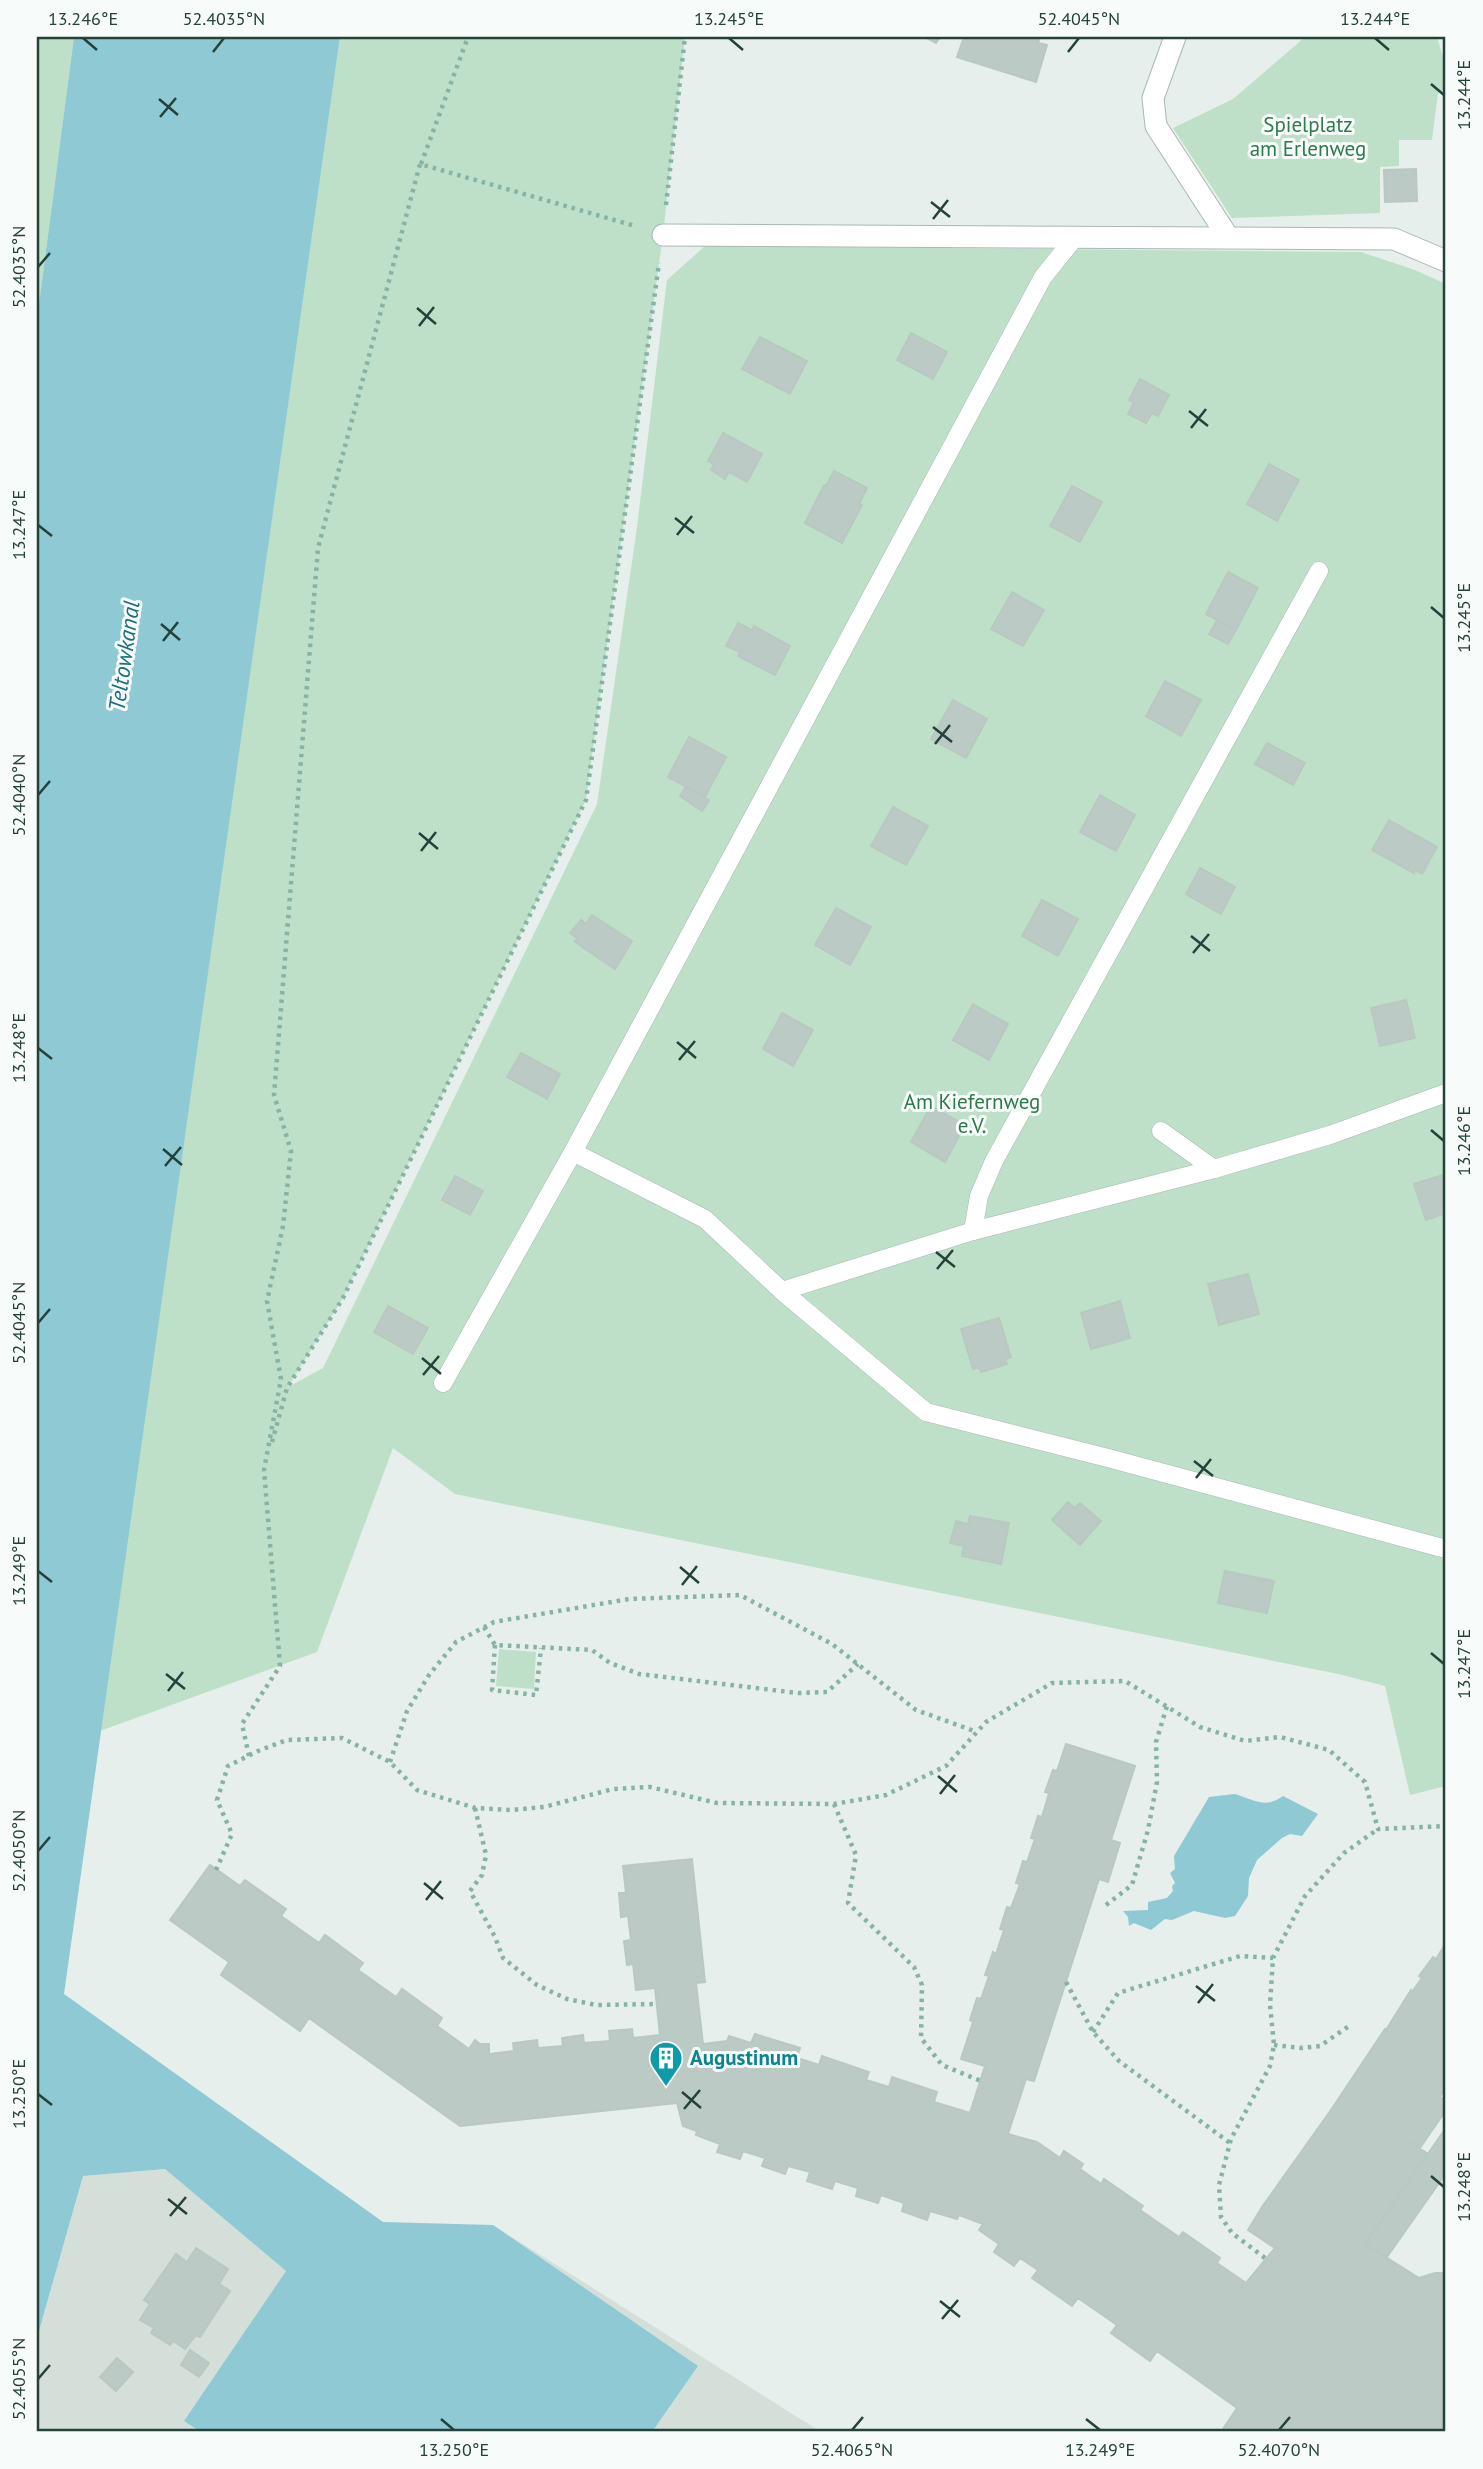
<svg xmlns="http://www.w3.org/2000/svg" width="1483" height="2469" font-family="'PT Sans',sans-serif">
	<rect width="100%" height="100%" fill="#e6efeb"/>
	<g fill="#d4dfda">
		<path d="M 165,2169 L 286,2271 L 185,2420 L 201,2432 L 37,2432 L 37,2338 L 83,2176 Z"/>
		<path d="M 493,2225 L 821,2432 L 652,2432 L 698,2366 Z"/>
	</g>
	<g fill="#bfe0c8">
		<path d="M 37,37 L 74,37 L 37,319 Z"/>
		<path d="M 340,37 L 685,37 L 663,235 L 586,800 L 343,1298 L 288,1387 L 323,1368 L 597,804 L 637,527 L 667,280 L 705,246 L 1361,252 L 1415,270 L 1446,284 L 1446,1786 L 1410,1795 L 1385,1686 L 1338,1674 L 455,1494 L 393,1448 L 317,1652 L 100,1731 Z"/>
		<path d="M 1305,37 L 1437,37 L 1446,67 L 1446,89 L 1438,93 L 1432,140 L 1399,140 L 1399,166 L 1380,167 L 1380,213 L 1232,218 L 1173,128 L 1233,99 Z"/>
		<path d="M 499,1649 L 536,1652 L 534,1689 L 496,1686 Z"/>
	</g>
	<g fill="#8ec9d4">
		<path d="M 74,37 L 340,37 L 64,1994 L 383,2222 L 493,2225 L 698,2366 L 652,2432 L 201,2432 L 184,2421 L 286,2271 L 165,2169 L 83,2176 L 37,2338 L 37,319 Z"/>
		<path d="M 1235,1794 C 1255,1800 1265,1809 1283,1796 L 1318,1814 L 1302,1836 L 1290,1834 L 1282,1838 L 1257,1860 L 1249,1878 L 1248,1896 L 1235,1916 L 1225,1918 L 1194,1911 L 1172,1920 L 1165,1919 L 1151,1930 L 1134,1923 L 1129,1926 L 1128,1917 L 1123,1911 L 1148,1910 L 1148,1902 L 1167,1898 L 1173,1891 L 1172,1886 L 1175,1883 L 1170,1873 L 1175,1869 L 1174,1856 L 1209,1797 Z"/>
	</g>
	<g fill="#bbcac4" stroke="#b8c9c2" stroke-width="2">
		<path d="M 925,37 L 940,37 L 936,43 Z"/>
		<path d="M 964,37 L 1040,37 L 1038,43 L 1047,45 L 1036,82 L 957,57 Z"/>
		<path d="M 1416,169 L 1417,201 L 1385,202 L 1384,170 Z"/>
		<path d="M 911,333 L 947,352 L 933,379 L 897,360 Z"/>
		<path d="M 760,337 L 807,361 L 790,394 L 742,369 Z"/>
		<path d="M 1140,379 L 1169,395 L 1158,416 L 1152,413 L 1146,423 L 1128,414 L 1134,403 L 1129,400 Z"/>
		<path d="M 723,433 L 762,454 L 747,482 L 729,472 L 725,479 L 711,470 L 714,464 L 708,461 Z"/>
		<path d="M 1269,464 L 1299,480 L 1277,521 L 1247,504 Z"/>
		<path d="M 834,471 L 867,488 L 859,504 L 862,505 L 842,543 L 805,523 L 824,485 L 826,486 Z"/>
		<path d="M 1072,486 L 1102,502 L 1080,542 L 1050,526 Z"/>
		<path d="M 1228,572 L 1258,588 L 1236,630 L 1206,614 Z"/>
		<path d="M 1012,592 L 1044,610 L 1023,646 L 991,629 Z"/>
		<path d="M 1217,620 L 1236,630 L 1228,644 L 1209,634 Z"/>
		<path d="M 738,623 L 752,630 L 754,626 L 790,646 L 775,675 L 738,656 L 740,652 L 726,646 Z"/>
		<path d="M 1165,681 L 1201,700 L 1181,736 L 1146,716 Z"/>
		<path d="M 953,700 L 987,719 L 966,758 L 931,739 Z"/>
		<path d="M 689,737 L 726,757 L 705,797 L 668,777 Z"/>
		<path d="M 1267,743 L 1305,763 L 1293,785 L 1255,764 Z"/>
		<path d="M 686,787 L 709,800 L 702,811 L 680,796 Z"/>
		<path d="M 1100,795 L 1135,815 L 1116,851 L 1080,832 Z"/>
		<path d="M 893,807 L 928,826 L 906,865 L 871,846 Z"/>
		<path d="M 1389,820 L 1437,847 L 1422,874 L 1415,870 L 1414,873 L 1372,850 Z"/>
		<path d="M 1200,868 L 1235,887 L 1221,914 L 1186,894 Z"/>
		<path d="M 1042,900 L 1078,919 L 1058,956 L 1022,936 Z"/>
		<path d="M 836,908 L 871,927 L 850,965 L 815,945 Z"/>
		<path d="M 592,915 L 632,941 L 615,969 L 575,942 L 577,938 L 570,933 L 581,920 L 586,924 Z"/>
		<path d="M 1406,1000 L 1415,1038 L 1380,1046 L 1371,1008 Z"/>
		<path d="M 973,1004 L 1008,1024 L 989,1060 L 953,1040 Z"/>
		<path d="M 782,1013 L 813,1030 L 793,1066 L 763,1049 Z"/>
		<path d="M 521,1053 L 560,1074 L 547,1099 L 507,1077 Z"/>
		<path d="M 931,1106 L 965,1125 L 945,1162 L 911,1142 Z"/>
		<path d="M 1446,1174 L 1446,1213 L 1426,1220 L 1414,1184 Z"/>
		<path d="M 455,1176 L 483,1191 L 470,1215 L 442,1200 Z"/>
		<path d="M 1248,1274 L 1259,1314 L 1219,1325 L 1208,1284 Z"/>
		<path d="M 1120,1301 L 1130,1338 L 1091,1349 L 1081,1313 Z"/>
		<path d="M 388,1306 L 428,1328 L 413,1354 L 374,1332 Z"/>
		<path d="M 999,1318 L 1011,1357 L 1005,1359 L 1007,1364 L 981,1372 L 979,1367 L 973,1369 L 961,1329 Z"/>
		<path d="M 1068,1502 L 1075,1508 L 1080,1503 L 1101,1521 L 1080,1545 L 1052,1520 Z"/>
		<path d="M 970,1516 L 1009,1523 L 1001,1564 L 962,1556 L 964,1546 L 950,1543 L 956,1521 L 968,1524 Z"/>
		<path d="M 1225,1571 L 1274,1581 L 1267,1613 L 1218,1603 Z"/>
		<path d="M 1066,1744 L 1135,1766 L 1111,1840 L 1120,1843 L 1108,1882 L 1099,1879 L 1034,2081 L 1026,2079 L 1008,2134 L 1037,2142 L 1060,2158 L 1064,2151 L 1083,2164 L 1080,2169 L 1101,2184 L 1104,2179 L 1143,2206 L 1140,2210 L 1179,2237 L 1183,2232 L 1220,2258 L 1217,2263 L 1246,2283 L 1275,2248 L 1248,2230 L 1262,2207 L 1331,2110 L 1385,2029 L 1386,2030 L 1411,1990 L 1412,1992 L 1422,1978 L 1419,1976 L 1433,1957 L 1436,1959 L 1446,1943 L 1446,2088 L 1440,2097 L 1446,2101 L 1446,2110 L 1420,2148 L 1409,2141 L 1428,2154 L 1365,2244 L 1419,2278 L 1435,2273 L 1446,2273 L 1446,2432 L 1221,2432 L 1237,2408 L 1157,2351 L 1150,2361 L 1111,2333 L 1117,2325 L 1078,2298 L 1072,2306 L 1032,2278 L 1038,2270 L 1020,2258 L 1014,2266 L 994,2252 L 999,2244 L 979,2230 L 983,2224 L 959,2215 L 957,2219 L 930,2211 L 927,2220 L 902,2211 L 904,2203 L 881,2195 L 878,2203 L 856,2196 L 858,2188 L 835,2181 L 832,2189 L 807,2181 L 810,2172 L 788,2166 L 785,2174 L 762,2166 L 765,2158 L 743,2151 L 740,2159 L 717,2152 L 720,2144 L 696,2135 L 697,2131 L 683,2126 L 677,2103 L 460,2126 L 309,2018 L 300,2031 L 221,1975 L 229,1962 L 170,1920 L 210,1865 L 240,1886 L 245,1880 L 286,1909 L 281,1916 L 319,1943 L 325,1935 L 363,1963 L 358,1970 L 396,1997 L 402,1989 L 442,2018 L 437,2026 L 469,2049 L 475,2040 L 480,2044 L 489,2044 L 489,2054 L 514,2051 L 513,2043 L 537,2040 L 538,2048 L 563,2046 L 562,2038 L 583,2035 L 584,2043 L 610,2041 L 609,2031 L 632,2029 L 633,2038 L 660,2035 L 655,1988 L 636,1990 L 633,1964 L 627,1965 L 624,1941 L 631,1940 L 628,1916 L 621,1917 L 619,1893 L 626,1893 L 623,1866 L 692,1859 L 705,1982 L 696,1983 L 703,2044 L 727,2041 L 729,2036 L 751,2043 L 755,2034 L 800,2048 L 797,2058 L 819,2065 L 822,2056 L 869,2072 L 866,2080 L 889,2087 L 892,2077 L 937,2092 L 934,2102 L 970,2113 L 985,2066 L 961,2059 L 973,2022 L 970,2020 L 977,1998 L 981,1999 L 989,1976 L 985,1975 L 993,1952 L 996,1954 L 1004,1930 L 1000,1929 L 1007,1907 L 1011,1908 L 1020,1884 L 1016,1883 L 1023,1861 L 1027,1862 L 1035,1839 L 1031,1838 L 1038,1816 L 1042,1817 L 1049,1793 L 1045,1792 L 1053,1770 L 1057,1771 Z"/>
		<path d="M 1446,2128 L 1446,2173 L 1387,2257 L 1365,2244 Z"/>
		<path d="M 196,2248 L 228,2269 L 219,2284 L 230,2291 L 200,2337 L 196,2335 L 185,2349 L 173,2341 L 170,2345 L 151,2333 L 154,2328 L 140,2320 L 150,2304 L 144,2300 L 176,2254 L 187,2262 Z"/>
		<path d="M 190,2350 L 209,2363 L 199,2377 L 181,2365 Z"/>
		<path d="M 117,2358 L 133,2372 L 116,2391 L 100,2377 Z"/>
	</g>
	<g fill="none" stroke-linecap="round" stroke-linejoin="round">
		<defs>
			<g id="service">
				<path d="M 1161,1131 L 1214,1169"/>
				<path d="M 573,1152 L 705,1219 L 782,1291 L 926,1412 L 1108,1458 L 1446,1549"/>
				<path d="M 973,1231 L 979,1196 L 994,1161 L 1319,571"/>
				<path d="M 782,1291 L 973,1231 L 1214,1169 L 1330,1135 L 1446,1093"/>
				<path d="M 443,1383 L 573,1152 L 1043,277 L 1076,236"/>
			</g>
			<g id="minor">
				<path d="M 1175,37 L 1153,98 L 1156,126 L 1228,237"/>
				<path d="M 663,235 L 1394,239 L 1446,261"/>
			</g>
		</defs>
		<use href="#service" stroke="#a8b8b2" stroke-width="19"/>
		<use href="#minor" stroke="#a8b8b2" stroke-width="23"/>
		<g stroke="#86b3a5" stroke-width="4.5" stroke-dasharray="3.5 5" stroke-linecap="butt">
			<path d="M 421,164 L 468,37"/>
			<path d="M 666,205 L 685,37"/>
			<path d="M 272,1442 L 287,1388 L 343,1298 L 586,800 L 659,263"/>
			<path d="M 484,1627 L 495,1645 L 592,1650 L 610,1663 L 639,1674 L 798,1693 L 827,1692 L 858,1664"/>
			<path d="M 495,1645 L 492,1690 L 536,1695 L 541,1648"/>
			<path d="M 249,1756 L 242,1724 L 280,1666 L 264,1470 L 281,1379 L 267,1301 L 283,1226 L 291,1151 L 274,1095 L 318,548 L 420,164 L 635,226"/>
			<path d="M 390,1762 L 407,1711 L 429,1675 L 456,1642 L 494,1622 L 629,1599 L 740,1595 L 832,1644 L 916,1710 L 977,1732"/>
			<path d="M 834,1804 L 856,1855 L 848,1903 L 914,1967 L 922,1985 L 921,2038 L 942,2065 L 981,2081"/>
			<path d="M 475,1808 L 486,1855 L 482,1875 L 470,1891 L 495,1937 L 503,1958 L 537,1985 L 567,1999 L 596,2005 L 657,2004"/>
			<path d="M 216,1870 L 232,1834 L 217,1800 L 228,1766 L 258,1751 L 287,1740 L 342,1738 L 390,1762 L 417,1790 L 475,1808 L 511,1810 L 544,1807 L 613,1789 L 650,1787 L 717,1803 L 834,1804 L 886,1795 L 946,1766 L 986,1722 L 1052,1683 L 1125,1681 L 1200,1727 L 1245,1741 L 1280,1737 L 1329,1750 L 1365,1782 L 1378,1829 L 1446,1826"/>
			<path d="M 1106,1905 L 1132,1885 L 1148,1830 L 1157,1782 L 1156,1742 L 1167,1706"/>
			<path d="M 1066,1982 L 1093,2032 L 1119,2061 L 1230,2143"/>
			<path d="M 1093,2032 L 1118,1993 L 1240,1956 L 1273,1958"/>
			<path d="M 1274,2045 L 1301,2048 L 1320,2046 L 1349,2026"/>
			<path d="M 1265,2258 L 1232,2233 L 1221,2217 L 1219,2185 L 1231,2139 L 1270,2066 L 1274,2045 L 1270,2005 L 1273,1958 L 1305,1896 L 1344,1853 L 1378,1829"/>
		</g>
		<use href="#service" stroke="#fff" stroke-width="18"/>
		<use href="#minor" stroke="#fff" stroke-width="21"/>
	</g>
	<path fill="none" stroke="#24423a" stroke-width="2.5" d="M 83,38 L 97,50M 729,38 L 743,50M 1375,38 L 1389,50M 213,52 L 224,38M 1068,52 L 1079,38M 1431,84 L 1444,95M 159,99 L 178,115M 160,117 L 176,98M 931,202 L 950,217M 933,219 L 948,200M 38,267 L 50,253M 417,308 L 436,324M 419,326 L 434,307M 1189,411 L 1208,426M 1191,428 L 1206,409M 675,518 L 694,533M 38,525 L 52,536M 677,535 L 692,516M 1431,607 L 1444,618M 161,624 L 180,640M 163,641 L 178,622M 933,727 L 952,742M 935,744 L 950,725M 38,795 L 50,781M 419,833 L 438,849M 421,851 L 436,832M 1191,936 L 1210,951M 1193,953 L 1209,934M 677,1042 L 696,1058M 38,1048 L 52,1059M 679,1060 L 695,1041M 1431,1130 L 1444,1141M 163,1149 L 182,1165M 165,1166 L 181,1147M 936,1252 L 955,1267M 937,1269 L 953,1250M 38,1323 L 50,1309M 422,1358 L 441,1374M 423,1375 L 439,1356M 1194,1461 L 1213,1476M 1196,1478 L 1211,1459M 680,1567 L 699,1583M 38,1571 L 52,1582M 682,1585 L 697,1566M 1431,1653 L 1444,1664M 166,1674 L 185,1689M 168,1691 L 183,1672M 938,1776 L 957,1792M 940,1794 L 955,1775M 38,1851 L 50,1837M 424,1883 L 443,1899M 426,1900 L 441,1881M 1196,1986 L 1215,2001M 1198,2003 L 1213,1984M 682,2092 L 701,2108M 38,2094 L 52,2105M 684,2109 L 700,2090M 1431,2176 L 1444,2187M 168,2199 L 187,2214M 170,2216 L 186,2197M 940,2301 L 960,2317M 942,2319 L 958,2300M 38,2379 L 50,2365M 441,2419 L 454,2430M 1086,2419 L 1100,2430M 852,2430 L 863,2417M 1279,2430 L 1290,2417"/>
	<defs>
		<symbol id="building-pin" viewBox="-11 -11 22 30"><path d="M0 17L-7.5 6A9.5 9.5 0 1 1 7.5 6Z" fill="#0f9aa8" stroke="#f7fbf9"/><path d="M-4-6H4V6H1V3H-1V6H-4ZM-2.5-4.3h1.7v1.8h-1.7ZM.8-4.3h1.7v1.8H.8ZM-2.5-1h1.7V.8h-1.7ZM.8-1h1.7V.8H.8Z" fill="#fff"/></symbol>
	</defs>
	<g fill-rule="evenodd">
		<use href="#building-pin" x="647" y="2039" width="38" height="52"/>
	</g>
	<g text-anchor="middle" stroke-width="6" stroke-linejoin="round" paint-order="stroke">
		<g font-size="21" fill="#2d7a4b" stroke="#f7fbf9">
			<text x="1308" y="132">Spielplatz<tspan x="1308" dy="24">am Erlenweg</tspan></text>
			<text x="972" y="1109">Am Kiefernweg<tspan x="972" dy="24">e.V.</tspan></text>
		</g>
		<g font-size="21" font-weight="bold" fill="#0d838f" stroke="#f7fbf9" text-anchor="start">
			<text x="690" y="2065">Augustinum</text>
		</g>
		<g font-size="23" font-style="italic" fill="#1c6f80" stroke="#f7fbf9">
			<text transform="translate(124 656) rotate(-82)" y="8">Teltowkanal</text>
		</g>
	</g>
	<rect width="1483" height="2469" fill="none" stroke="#f7fbf9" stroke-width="77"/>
	<rect x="38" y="38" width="1406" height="2392" fill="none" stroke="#24423a" stroke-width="2.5"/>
	<g font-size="18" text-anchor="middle" fill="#24423a">
		<text x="83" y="25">13.246°E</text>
		<text x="224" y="25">52.4035°N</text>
		<text x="729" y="25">13.245°E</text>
		<text x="1079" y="25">52.4045°N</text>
		<text x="1375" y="25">13.244°E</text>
		<text transform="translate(1464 95) rotate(-90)" y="6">13.244°E</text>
		<text transform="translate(19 267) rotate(-90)" y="6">52.4035°N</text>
		<text transform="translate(19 525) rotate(-90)" y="6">13.247°E</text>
		<text transform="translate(1464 618) rotate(-90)" y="6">13.245°E</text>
		<text transform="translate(19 795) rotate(-90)" y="6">52.4040°N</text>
		<text transform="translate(19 1048) rotate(-90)" y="6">13.248°E</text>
		<text transform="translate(1464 1141) rotate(-90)" y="6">13.246°E</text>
		<text transform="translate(19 1323) rotate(-90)" y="6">52.4045°N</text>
		<text transform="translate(19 1571) rotate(-90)" y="6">13.249°E</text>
		<text transform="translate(1464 1664) rotate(-90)" y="6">13.247°E</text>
		<text transform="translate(19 1851) rotate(-90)" y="6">52.4050°N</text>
		<text transform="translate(19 2094) rotate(-90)" y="6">13.250°E</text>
		<text transform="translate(1464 2187) rotate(-90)" y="6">13.248°E</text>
		<text transform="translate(19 2379) rotate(-90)" y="6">52.4055°N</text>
		<text x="454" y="2456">13.250°E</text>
		<text x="852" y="2456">52.4065°N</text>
		<text x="1100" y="2456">13.249°E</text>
		<text x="1279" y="2456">52.4070°N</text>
	</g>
</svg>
